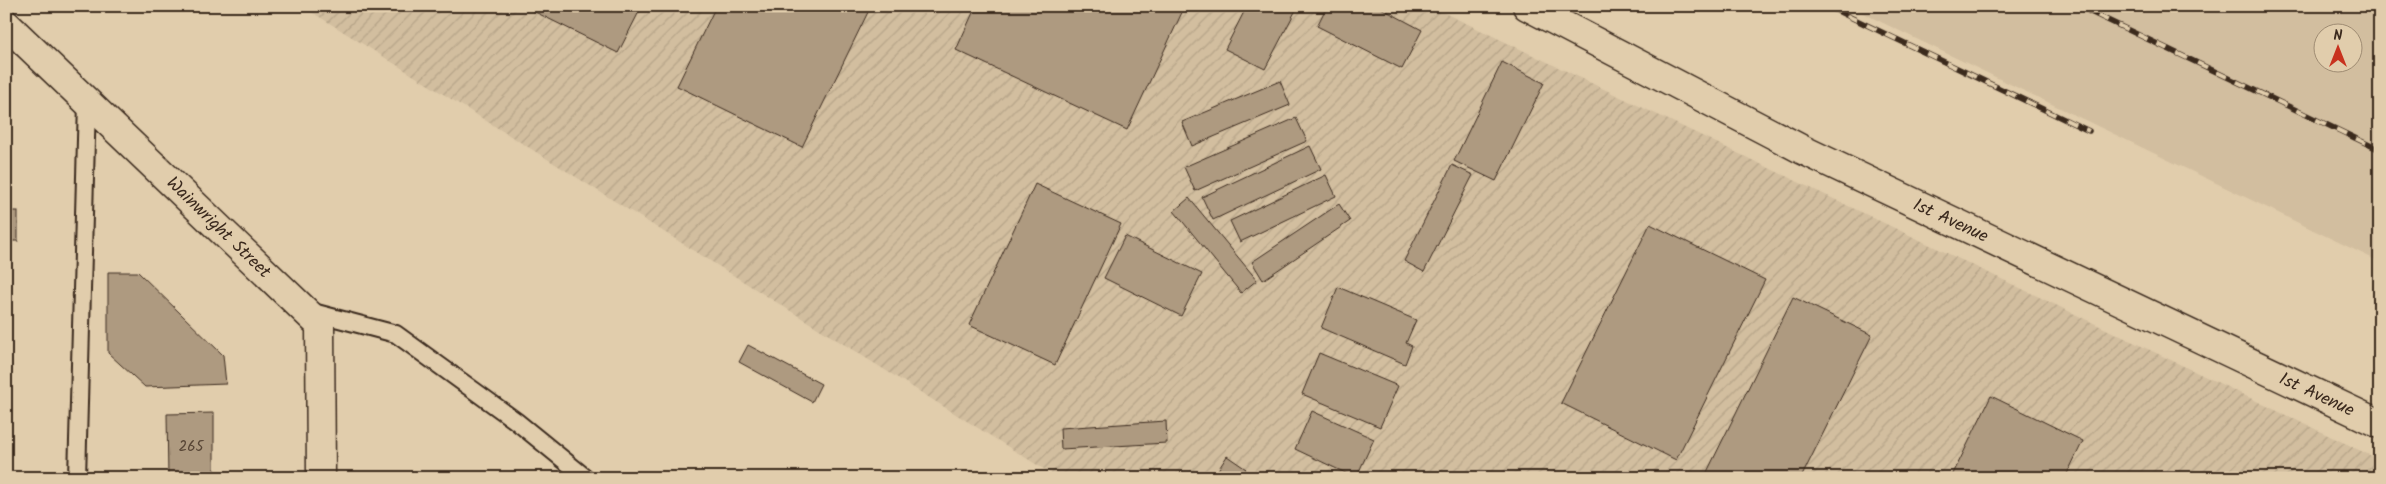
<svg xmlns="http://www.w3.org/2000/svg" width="2386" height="484" font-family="Kalam,sans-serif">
	<defs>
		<pattern id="industrial-furrows" width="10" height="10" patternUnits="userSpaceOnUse" patternTransform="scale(1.25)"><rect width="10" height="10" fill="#d2be9f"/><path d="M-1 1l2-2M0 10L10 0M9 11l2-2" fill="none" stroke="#b5a388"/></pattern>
	</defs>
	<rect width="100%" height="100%" fill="#e1cdac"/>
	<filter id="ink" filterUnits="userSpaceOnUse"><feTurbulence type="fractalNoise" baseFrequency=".02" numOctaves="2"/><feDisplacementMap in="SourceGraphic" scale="10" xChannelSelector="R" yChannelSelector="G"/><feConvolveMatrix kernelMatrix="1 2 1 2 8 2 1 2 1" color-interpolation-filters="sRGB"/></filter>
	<g filter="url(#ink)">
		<path fill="#d2be9f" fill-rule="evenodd" d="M 1848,6 L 2380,6 L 2380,262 ZM 2324,32 L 2354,32 L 2354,62 L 2324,62 Z"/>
		<path fill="url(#industrial-furrows)" d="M 302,6 L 1430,6 L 2380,460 L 2380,478 L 1058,478 Z"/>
		<g fill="#ae9a80" stroke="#3b2a1e">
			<path d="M 527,6 L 642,6 L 618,53 L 527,8 Z"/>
			<path d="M 716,6 L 871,6 L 802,147 L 677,86 Z"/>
			<path d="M 976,6 L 1185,6 L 1127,130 L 956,50 Z"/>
			<path d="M 1247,6 L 1298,6 L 1265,69 L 1225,49 Z"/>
			<path d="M 1327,6 L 1377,6 L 1422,30 L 1402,69 L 1317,26 Z"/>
			<path d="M 1502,62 L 1544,83 L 1496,181 L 1454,161 Z"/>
			<path d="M 1280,81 L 1290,105 L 1192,146 L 1182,122 Z"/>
			<path d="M 1296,118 L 1307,141 L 1195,191 L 1184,167 Z"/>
			<path d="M 1310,146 L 1321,169 L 1213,220 L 1202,197 Z"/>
			<path d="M 1452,165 L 1473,175 L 1424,272 L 1404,261 Z"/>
			<path d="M 1326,175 L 1336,196 L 1240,242 L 1230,221 Z"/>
			<path d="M 1035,184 L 1121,224 L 1055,365 L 969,325 Z"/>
			<path d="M 1189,198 L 1257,280 L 1241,293 L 1174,211 Z"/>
			<path d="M 1339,204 L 1350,221 L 1263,280 L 1252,262 Z"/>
			<rect x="6" y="211" width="12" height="30"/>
			<path d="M 1650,224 L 1765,280 L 1676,460 L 1561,403 Z"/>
			<path d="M 1125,236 L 1202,274 L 1181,316 L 1104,278 Z"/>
			<path d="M 108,272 L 138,272 L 223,355 L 226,384 L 145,387 L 108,353 Z"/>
			<path d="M 1338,287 L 1416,320 L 1406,343 L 1412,346 L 1405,364 L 1321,328 Z"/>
			<path d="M 1793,297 L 1872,335 L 1801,478 L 1704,478 Z"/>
			<path d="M 748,345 L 821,384 L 812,402 L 739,362 Z"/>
			<path d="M 1319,353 L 1398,386 L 1380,427 L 1302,394 Z"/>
			<path d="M 1991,396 L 2083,441 L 2065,478 L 1951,478 Z"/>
			<path d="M 1312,411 L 1374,439 L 1356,478 L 1295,449 Z"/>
			<path d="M 214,413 L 214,478 L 168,478 L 167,414 Z"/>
			<path d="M 1166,421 L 1167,443 L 1061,449 L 1060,428 Z"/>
			<path d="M 1227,456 L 1246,469 L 1240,478 L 1213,478 Z"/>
		</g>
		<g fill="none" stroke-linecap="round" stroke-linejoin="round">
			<defs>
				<g id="lane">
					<path d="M 309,311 L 396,334 L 516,421 L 586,478"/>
					<path d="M 77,478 L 87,102"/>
				</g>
				<path id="street" d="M 6,24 L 320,325 L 321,478"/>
				<path id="secondary" d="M 1527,6 L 1803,150 L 2380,424"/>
			</defs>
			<use href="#lane" stroke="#3b2a1e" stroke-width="20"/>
			<use href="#street" stroke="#3b2a1e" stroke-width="31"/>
			<use href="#secondary" stroke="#3b2a1e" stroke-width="31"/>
			<use href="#lane" stroke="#e1cdac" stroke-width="16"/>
			<use href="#street" stroke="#e1cdac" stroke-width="28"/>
			<use href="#secondary" stroke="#e1cdac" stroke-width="28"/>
			<defs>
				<g id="rail">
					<path d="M 1827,6 L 2089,131"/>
					<path d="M 2078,6 L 2380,150"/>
				</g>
			</defs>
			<use href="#rail" stroke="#3b2a1e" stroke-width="5.5"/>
			<use href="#rail" stroke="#e1cdac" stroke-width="4" stroke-dasharray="11" stroke-linecap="butt"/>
		</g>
	</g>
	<g text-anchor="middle" stroke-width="4" stroke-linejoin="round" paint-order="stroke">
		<g font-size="15" fill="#584636">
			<text x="191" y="451">265</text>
		</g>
		<g font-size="18" fill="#3b2a1e" stroke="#e1cdac">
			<text transform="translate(1951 220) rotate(25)" y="6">1st Avenue</text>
			<text transform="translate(219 227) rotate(44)" y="6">Wainwright Street</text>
			<text transform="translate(2317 394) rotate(25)" y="6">1st Avenue</text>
		</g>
	</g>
	<rect width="2386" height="484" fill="none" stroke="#e1cdac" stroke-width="25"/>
	<rect x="12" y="12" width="2361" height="459" fill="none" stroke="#3b2a1e" stroke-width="2" filter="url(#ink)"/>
	<g transform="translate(2338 48)"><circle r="24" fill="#e1cdac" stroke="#9f8c73"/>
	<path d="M0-4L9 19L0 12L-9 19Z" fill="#c8321e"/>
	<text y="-8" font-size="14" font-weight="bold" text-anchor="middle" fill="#3b2a1e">N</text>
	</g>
</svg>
